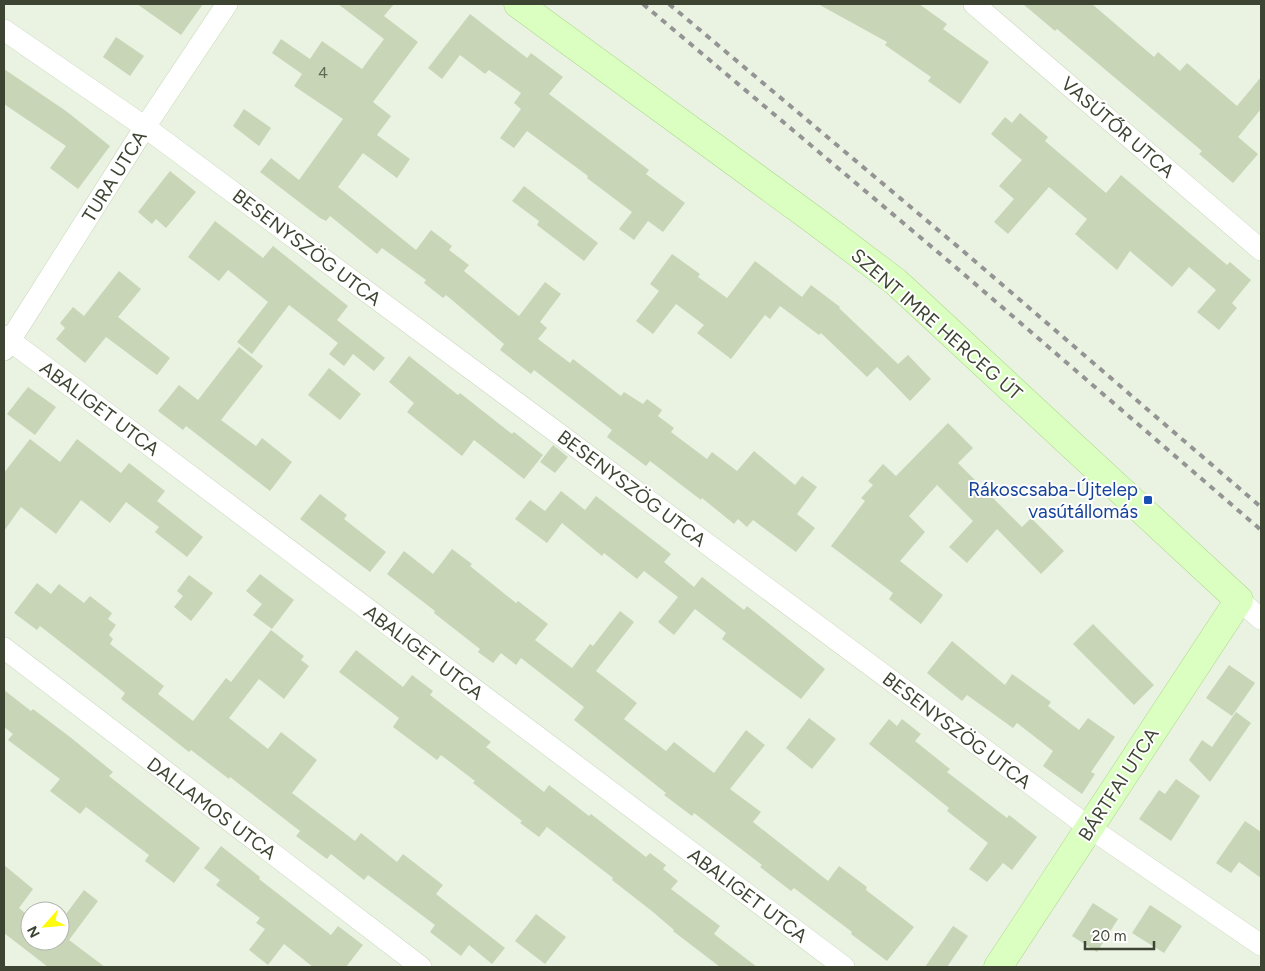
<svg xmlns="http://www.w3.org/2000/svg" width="1265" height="971" font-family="Figtree,sans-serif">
	<rect width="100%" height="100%" fill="#eaf3e2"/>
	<g fill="#c8d5b7">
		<path d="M 137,4 L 203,4 L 181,35 Z"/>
		<path d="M 338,4 L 394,4 L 384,16 L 418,42 L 373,102 L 391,116 L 377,135 L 410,159 L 397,178 L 363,153 L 338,187 L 416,250 L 431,230 L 452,246 L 449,250 L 469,265 L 464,271 L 519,316 L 545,282 L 561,294 L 540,322 L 547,328 L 538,339 L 570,363 L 573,359 L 621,396 L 624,392 L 643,404 L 647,399 L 662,410 L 658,416 L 674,428 L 671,432 L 707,459 L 712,452 L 737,471 L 754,451 L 795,485 L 802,476 L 817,487 L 797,514 L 815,528 L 796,552 L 753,520 L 747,527 L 738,519 L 734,524 L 702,498 L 701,500 L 650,461 L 646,466 L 607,437 L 612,430 L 534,370 L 531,374 L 500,350 L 504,344 L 446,295 L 443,298 L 424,283 L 426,280 L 382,248 L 377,254 L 330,216 L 326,221 L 320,218 L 260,172 L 271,158 L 299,180 L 343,119 L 294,86 L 302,74 L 272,53 L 281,39 L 310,59 L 322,41 L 362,69 L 384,39 Z"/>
		<path d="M 818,4 L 919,4 L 947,24 L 943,29 L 989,62 L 960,104 L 928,81 L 931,77 L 885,45 L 887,42 Z"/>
		<path d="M 1023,4 L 1092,4 L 1154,57 L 1158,52 L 1180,71 L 1187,63 L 1237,106 L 1261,77 L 1261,109 L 1238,137 L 1258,154 L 1233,183 L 1199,154 L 1202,151 L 1057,29 L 1055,31 Z"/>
		<path d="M 470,14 L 527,58 L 531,53 L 563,77 L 549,94 L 649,170 L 646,174 L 685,203 L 663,232 L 648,221 L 634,240 L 619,229 L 632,212 L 587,178 L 588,176 L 527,131 L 514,148 L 500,138 L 521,109 L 514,103 L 521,93 L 489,70 L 485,74 L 460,55 L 442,79 L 428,68 Z"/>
		<path d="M 116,37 L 144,56 L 130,76 L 103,57 Z"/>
		<path d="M 4,69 L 66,111 L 110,146 L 78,189 L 50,168 L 66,146 L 4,104 Z"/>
		<path d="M 244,109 L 271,128 L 259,146 L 233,126 Z"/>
		<path d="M 1020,113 L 1048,137 L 1045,141 L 1106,193 L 1121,175 L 1227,265 L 1230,262 L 1251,280 L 1232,303 L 1237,308 L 1219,330 L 1197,312 L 1216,290 L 1189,267 L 1172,287 L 1130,251 L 1117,270 L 1075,234 L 1087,219 L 1049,187 L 1008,234 L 994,222 L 1014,199 L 999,186 L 1022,160 L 991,134 L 1005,117 L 1012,123 Z"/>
		<path d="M 170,171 L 196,192 L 166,228 L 156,219 L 152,224 L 138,212 Z"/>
		<path d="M 524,186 L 598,243 L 584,261 L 537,225 L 539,221 L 512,201 Z"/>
		<path d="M 215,221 L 263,258 L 273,246 L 348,306 L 337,320 L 385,358 L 374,371 L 353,354 L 344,366 L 329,354 L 338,343 L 289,305 L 252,354 L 237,342 L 268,302 L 228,270 L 219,281 L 188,257 Z"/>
		<path d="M 672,254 L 700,274 L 698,277 L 727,298 L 755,261 L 802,297 L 811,285 L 840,307 L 839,308 L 898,364 L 908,355 L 931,379 L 910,401 L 877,367 L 867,377 L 821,333 L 819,335 L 780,306 L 770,319 L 765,315 L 731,359 L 697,333 L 704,325 L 676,304 L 653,334 L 636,321 L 659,291 L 650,284 Z"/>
		<path d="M 119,271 L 141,289 L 118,317 L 170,358 L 157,375 L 106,337 L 85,363 L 56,339 L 65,328 L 60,323 L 73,307 L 84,316 Z"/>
		<path d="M 239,347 L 263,366 L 221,420 L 256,446 L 262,438 L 292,462 L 270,491 L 186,426 L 183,430 L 158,411 L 179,385 L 198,400 Z"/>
		<path d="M 409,356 L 458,395 L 460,393 L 512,434 L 514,432 L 543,455 L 524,479 L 474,440 L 462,456 L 407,412 L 414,403 L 389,382 Z"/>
		<path d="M 329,368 L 361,394 L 340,420 L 308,395 Z"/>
		<path d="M 28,387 L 56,407 L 35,435 L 7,414 Z"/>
		<path d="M 948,423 L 973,448 L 958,463 L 1022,527 L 1031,518 L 1064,551 L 1041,574 L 997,529 L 967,563 L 949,547 L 973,521 L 937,485 L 909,516 L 925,532 L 900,561 L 943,595 L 921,624 L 889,599 L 893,593 L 831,546 L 865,501 L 861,498 L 873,485 L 868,481 L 883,464 L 896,476 Z"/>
		<path d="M 30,439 L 60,462 L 77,439 L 121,473 L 129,463 L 165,491 L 157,501 L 203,537 L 187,557 L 155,532 L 159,527 L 126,502 L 110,523 L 81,500 L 56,534 L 21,507 L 4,531 L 4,473 Z"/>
		<path d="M 553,445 L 568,457 L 555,473 L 540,462 Z"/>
		<path d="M 561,491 L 585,510 L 596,496 L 671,554 L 664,562 L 694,587 L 702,577 L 744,610 L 747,606 L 825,669 L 801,699 L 722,639 L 726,633 L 695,609 L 674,635 L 658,622 L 678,597 L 644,571 L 637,579 L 604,553 L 602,556 L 562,523 L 547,543 L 515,519 L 530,500 L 545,511 Z"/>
		<path d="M 320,494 L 347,515 L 344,519 L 386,552 L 370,572 L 300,519 Z"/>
		<path d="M 452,549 L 472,564 L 470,566 L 516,603 L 518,601 L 548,624 L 535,640 L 572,668 L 590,644 L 593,646 L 620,611 L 634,622 L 596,671 L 637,703 L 624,719 L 666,751 L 674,742 L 714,773 L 746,730 L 765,745 L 730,789 L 761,812 L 753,822 L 828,881 L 839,866 L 867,887 L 866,890 L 914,927 L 887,961 L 851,934 L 852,932 L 794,888 L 791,891 L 760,867 L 762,865 L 694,813 L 692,816 L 664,795 L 666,793 L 574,720 L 584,707 L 521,658 L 516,665 L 501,653 L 493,663 L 478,652 L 480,649 L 434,613 L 435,611 L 387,574 L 404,551 L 433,574 Z"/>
		<path d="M 260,574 L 294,600 L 272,629 L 253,615 L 262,604 L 246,591 Z"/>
		<path d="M 189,575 L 213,593 L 191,621 L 174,607 L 183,596 L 177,591 Z"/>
		<path d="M 37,583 L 51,594 L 59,584 L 84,603 L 90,596 L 112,613 L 108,619 L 116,625 L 109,635 L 113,639 L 110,644 L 164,686 L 158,694 L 193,721 L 226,678 L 231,682 L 271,630 L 304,656 L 301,660 L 309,666 L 284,699 L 259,679 L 229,718 L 268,749 L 281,732 L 317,760 L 292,793 L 355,841 L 361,833 L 397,862 L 403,854 L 443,885 L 436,894 L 505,948 L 492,964 L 469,945 L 461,956 L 430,932 L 435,925 L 368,875 L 364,880 L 331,854 L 327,859 L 296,836 L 300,831 L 230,777 L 229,779 L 191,750 L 189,752 L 121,699 L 125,693 L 100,673 L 40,626 L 37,630 L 14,613 Z"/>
		<path d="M 1093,624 L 1154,685 L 1134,705 L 1073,644 Z"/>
		<path d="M 952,641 L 1005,685 L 1012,674 L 1051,702 L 1048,706 L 1079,730 L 1088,718 L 1115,737 L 1091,772 L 1095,774 L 1082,794 L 1043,766 L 1053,751 L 1017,723 L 1013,728 L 967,695 L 962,701 L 927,673 Z"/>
		<path d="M 356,650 L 403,687 L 412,675 L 433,691 L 430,695 L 491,742 L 486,747 L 544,792 L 549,785 L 589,816 L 591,814 L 646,857 L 650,853 L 666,865 L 663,869 L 678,881 L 671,889 L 720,926 L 714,934 L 757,967 L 720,967 L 673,931 L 674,930 L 653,912 L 612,880 L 613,878 L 547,827 L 539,837 L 520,823 L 522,821 L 473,783 L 475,781 L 441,755 L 437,760 L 393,727 L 399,718 L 339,672 Z"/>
		<path d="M 1229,665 L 1255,683 L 1232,716 L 1206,698 Z"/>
		<path d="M 4,690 L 31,711 L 33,709 L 70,737 L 113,772 L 109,776 L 200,848 L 174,883 L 145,861 L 149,855 L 86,807 L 80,814 L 50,791 L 60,779 L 8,740 L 13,734 L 4,727 Z"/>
		<path d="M 1236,712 L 1251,723 L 1210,782 L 1189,760 L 1202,740 L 1212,747 Z"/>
		<path d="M 809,718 L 836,739 L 812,769 L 786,748 Z"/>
		<path d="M 889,719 L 897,726 L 902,719 L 921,734 L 915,741 L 950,769 L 947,772 L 1007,818 L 1009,815 L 1037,837 L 1012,870 L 1003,863 L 987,882 L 969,869 L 988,843 L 947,811 L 949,808 L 869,744 Z"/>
		<path d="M 1176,779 L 1200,796 L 1171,841 L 1139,819 L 1159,790 L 1165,794 Z"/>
		<path d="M 1245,821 L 1261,832 L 1261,878 L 1239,862 L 1231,873 L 1216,863 Z"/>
		<path d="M 221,846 L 260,877 L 259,879 L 331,935 L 338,926 L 363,945 L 346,967 L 313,967 L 284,944 L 268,965 L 249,950 L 265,929 L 256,923 L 260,918 L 216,885 L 220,880 L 204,868 Z"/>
		<path d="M 4,865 L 33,889 L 19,908 L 30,917 L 30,941 L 60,941 L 60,915 L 63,912 L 66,914 L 84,890 L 98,901 L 69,940 L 105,967 L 48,967 L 4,933 Z"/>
		<path d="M 1093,903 L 1118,919 L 1097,952 L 1072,936 Z"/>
		<path d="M 1150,905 L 1182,926 L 1164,953 L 1132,933 Z"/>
		<path d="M 536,914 L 566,937 L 545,964 L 515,941 Z"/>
		<path d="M 953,926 L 968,936 L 947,967 L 925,967 Z"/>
	</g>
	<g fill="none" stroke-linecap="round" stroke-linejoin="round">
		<defs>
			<g id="street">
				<path d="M 974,4 L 1261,250"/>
				<path d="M 4,30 L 145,127 L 1090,828 L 1261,945"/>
				<path d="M 4,336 L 844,967"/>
				<path d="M 4,350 L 145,127 L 227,4"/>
				<path d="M 1239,600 L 1261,619"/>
				<path d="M 4,648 L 421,967"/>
			</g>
			<path id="secondary" d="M 518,4 L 814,220 L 896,282 L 1239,600 L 998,967"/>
		</defs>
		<use href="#street" stroke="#c9d7bb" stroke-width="22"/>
		<use href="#secondary" stroke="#add78e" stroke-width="29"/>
		<use href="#street" stroke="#fff" stroke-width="21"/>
		<use href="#secondary" stroke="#daffc0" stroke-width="28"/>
		<g stroke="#949494" stroke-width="4" stroke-dasharray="6 6" stroke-linecap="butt">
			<path d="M 643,4 L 952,264 L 1261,530"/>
			<path d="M 669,4 L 963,251 L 1261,507"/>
		</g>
	</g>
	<rect fill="#1a4fb4" stroke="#fff" stroke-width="2" x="1143" y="495" width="10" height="10" rx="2.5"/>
	<g text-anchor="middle" stroke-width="4" stroke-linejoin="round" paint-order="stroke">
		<g font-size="16" fill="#606953">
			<text x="323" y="78">4</text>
		</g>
		<g font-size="19" fill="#3d4532" stroke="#fff">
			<text transform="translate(1118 127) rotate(41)" y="7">VASÚTŐR UTCA</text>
			<text transform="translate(114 176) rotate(-58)" y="7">TURA UTCA</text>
			<text transform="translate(307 247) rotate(37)" y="7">BESENYSZÖG UTCA</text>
			<text transform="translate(937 324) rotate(41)" y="7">SZENT IMRE HERCEG ÚT</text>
			<text transform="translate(100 408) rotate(37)" y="7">ABALIGET UTCA</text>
			<text transform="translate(632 488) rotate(37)" y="7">BESENYSZÖG UTCA</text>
			<text transform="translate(424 652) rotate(37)" y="7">ABALIGET UTCA</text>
			<text transform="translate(957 730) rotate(37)" y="7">BESENYSZÖG UTCA</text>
			<text transform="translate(1118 784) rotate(-57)" y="7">BÁRTFAI UTCA</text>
			<text transform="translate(212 808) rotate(37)" y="7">DALLAMOS UTCA</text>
			<text transform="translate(748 895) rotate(37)" y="7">ABALIGET UTCA</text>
		</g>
		<g font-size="19" fill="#164399" stroke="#fff" text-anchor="end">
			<text x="1138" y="496">Rákoscsaba-Újtelep<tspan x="1138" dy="22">vasútállomás</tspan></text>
		</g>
	</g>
	<rect width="1265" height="971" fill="none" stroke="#3d4532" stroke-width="10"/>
	<g transform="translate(45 926) rotate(243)"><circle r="24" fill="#ffffff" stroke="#b1b5ad"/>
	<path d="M0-4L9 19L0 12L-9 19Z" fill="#fffb0d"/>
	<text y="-8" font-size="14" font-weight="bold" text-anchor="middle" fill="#3d4532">N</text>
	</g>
	<path d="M1085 941v8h69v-8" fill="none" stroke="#3d4532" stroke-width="2.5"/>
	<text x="1092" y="941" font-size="15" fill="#3d4532" stroke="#ffffff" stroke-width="4" paint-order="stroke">20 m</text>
</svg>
